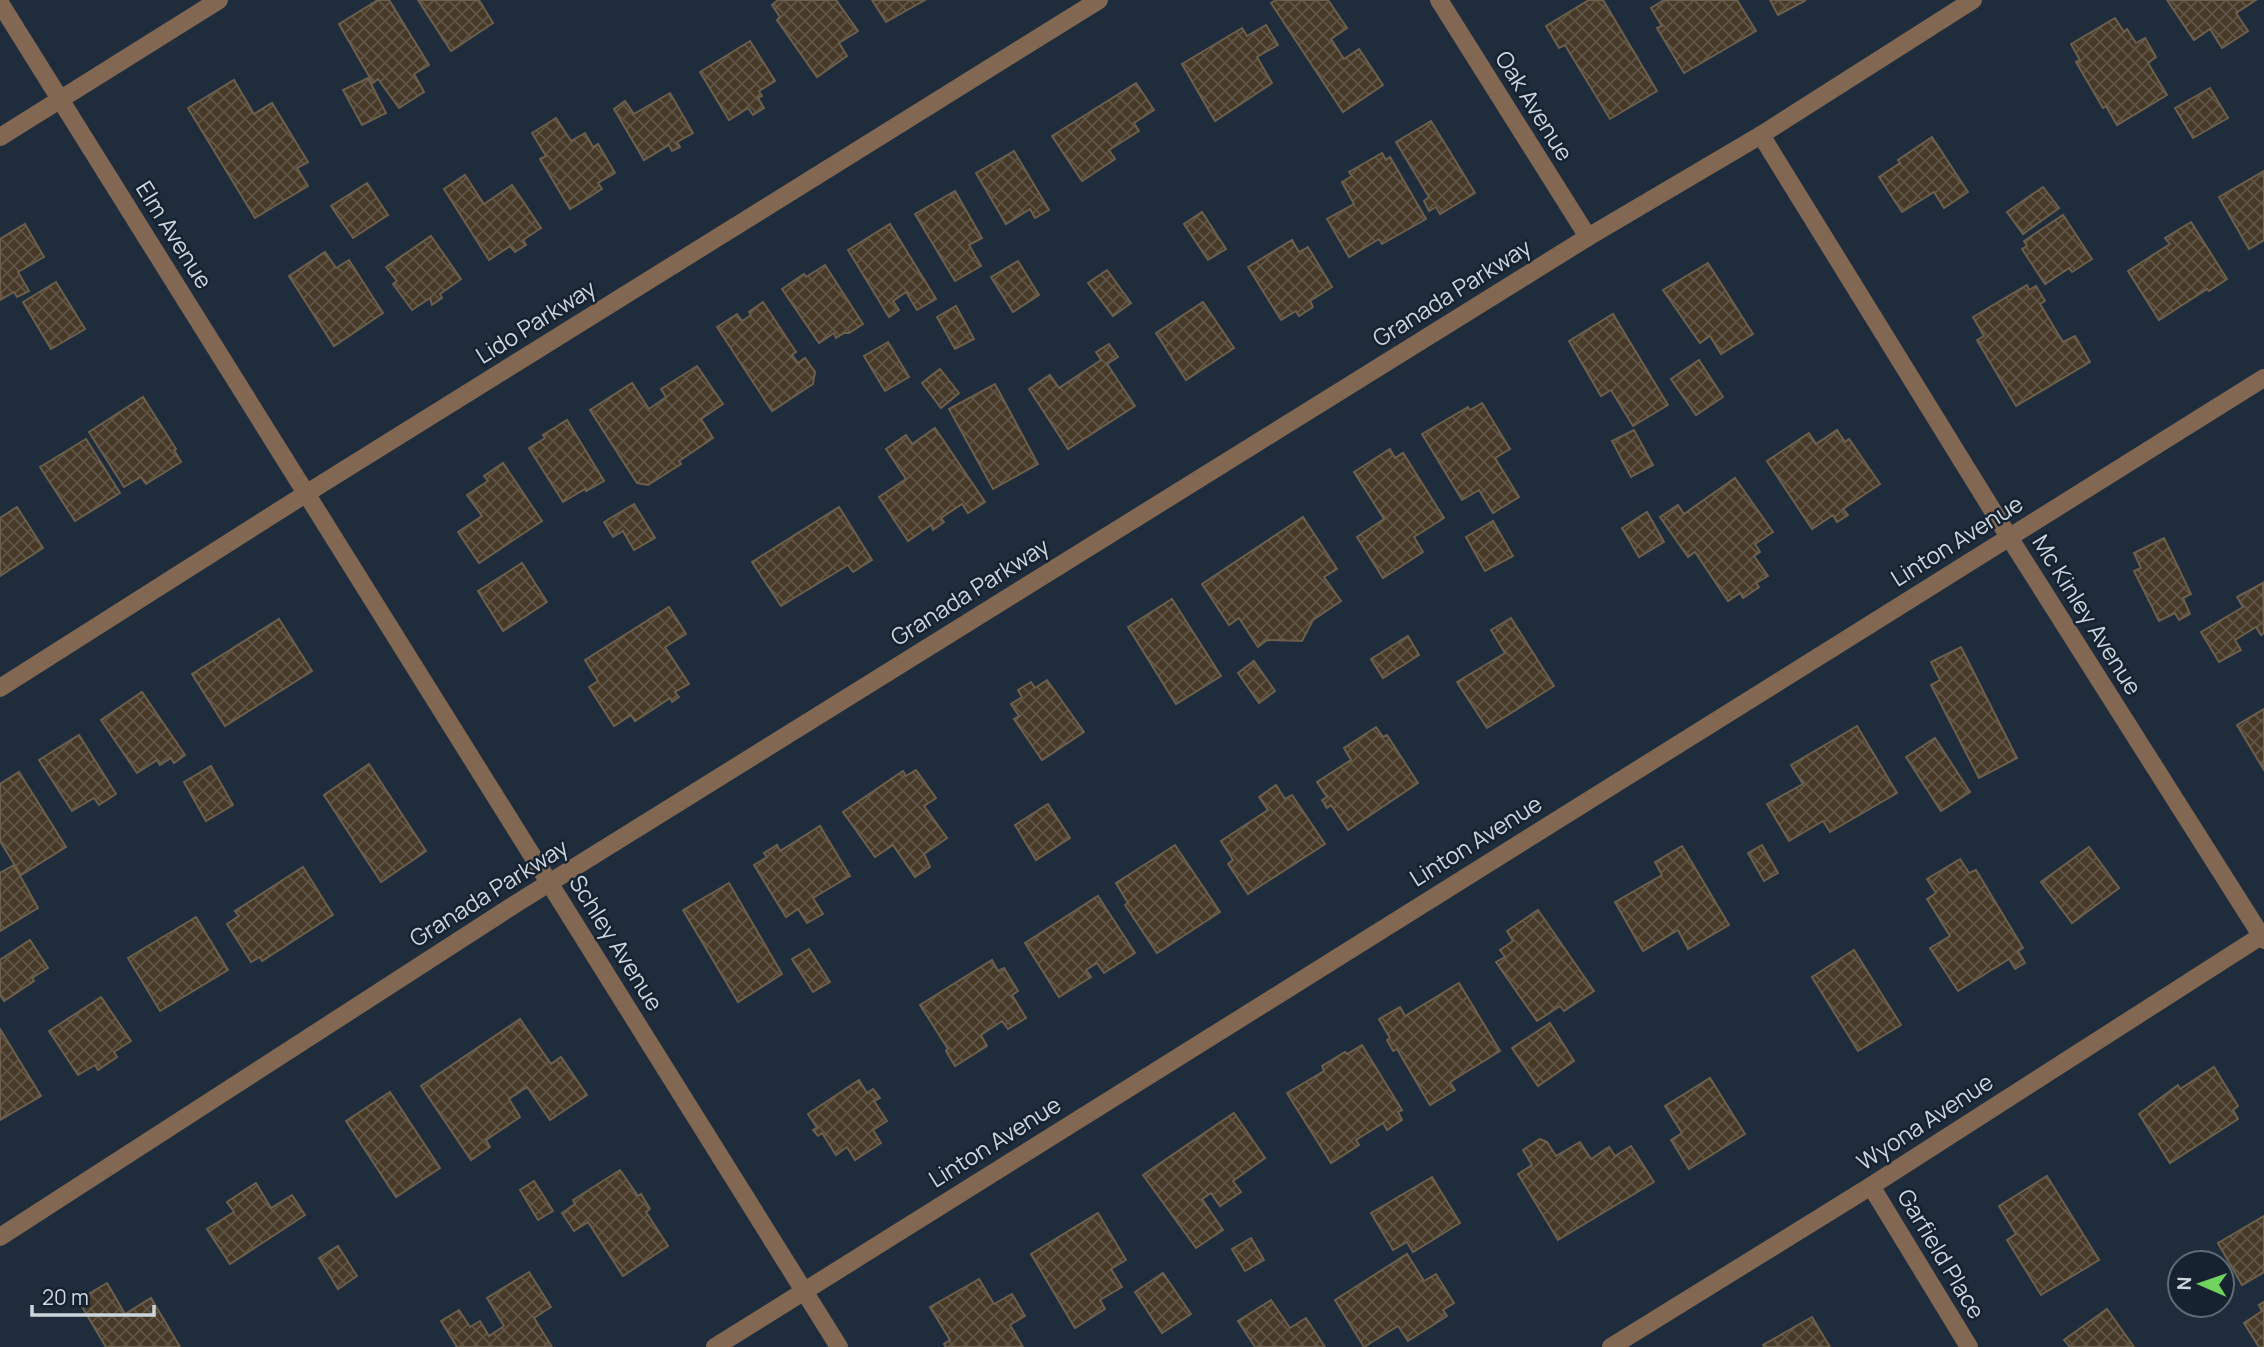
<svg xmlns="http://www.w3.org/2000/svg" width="2264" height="1347" font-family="Manrope,sans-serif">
	<defs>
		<pattern id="building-cross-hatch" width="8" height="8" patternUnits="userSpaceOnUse" patternTransform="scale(1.75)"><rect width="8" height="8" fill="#463928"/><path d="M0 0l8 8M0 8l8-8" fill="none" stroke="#605547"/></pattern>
	</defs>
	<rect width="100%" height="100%" fill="#1f2c3b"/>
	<g fill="url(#building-cross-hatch)" stroke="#6c5f4d" stroke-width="2">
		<path d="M 378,0 L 389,0 L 429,65 L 414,74 L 424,92 L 399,108 L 378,79 L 373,83 L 339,24 Z"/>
		<path d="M 418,0 L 479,0 L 493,23 L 451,51 Z"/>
		<path d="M 778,0 L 836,0 L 858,31 L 839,43 L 847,56 L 817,77 L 777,20 L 780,17 L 772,5 Z"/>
		<path d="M 872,0 L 925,0 L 886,22 Z"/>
		<path d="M 1276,0 L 1328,0 L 1347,28 L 1331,39 L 1344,59 L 1359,49 L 1383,85 L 1343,112 L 1271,3 Z"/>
		<path d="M 1589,0 L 1603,0 L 1657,91 L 1610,119 L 1565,45 L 1559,48 L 1546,26 Z"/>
		<path d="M 1664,0 L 1737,0 L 1756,31 L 1684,73 L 1657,28 L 1662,26 L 1651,8 Z"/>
		<path d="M 1770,0 L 1806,0 L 1778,15 Z"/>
		<path d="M 2167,0 L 2256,0 L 2236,13 L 2248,31 L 2222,48 L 2210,29 L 2194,40 Z"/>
		<path d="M 2115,18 L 2124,32 L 2127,29 L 2136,43 L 2145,38 L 2156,57 L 2148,63 L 2167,95 L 2117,125 L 2106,106 L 2103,108 L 2076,62 L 2080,60 L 2071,44 Z"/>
		<path d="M 1266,25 L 1278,45 L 1257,57 L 1272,83 L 1215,121 L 1182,64 L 1242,28 L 1247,36 Z"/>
		<path d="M 750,41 L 775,81 L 759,91 L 762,96 L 758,98 L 764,108 L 753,115 L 748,108 L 729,120 L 700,72 Z"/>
		<path d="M 368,78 L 386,113 L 362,125 L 343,90 Z"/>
		<path d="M 234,80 L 254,114 L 272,103 L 308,162 L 297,168 L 308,186 L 255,218 L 188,108 Z"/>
		<path d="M 1136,83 L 1154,110 L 1134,123 L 1139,131 L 1109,150 L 1115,159 L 1082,181 L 1052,136 Z"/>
		<path d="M 2210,88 L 2228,118 L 2193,138 L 2175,108 Z"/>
		<path d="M 670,93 L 693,133 L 677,142 L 680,147 L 672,151 L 669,145 L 644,160 L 614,109 L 625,101 L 634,114 Z"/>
		<path d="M 556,118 L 571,141 L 585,133 L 593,147 L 598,144 L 615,173 L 598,183 L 602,189 L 570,209 L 540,159 L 546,156 L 532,133 Z"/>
		<path d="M 1431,121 L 1475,193 L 1440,214 L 1436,207 L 1429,211 L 1424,201 L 1429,197 L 1396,142 Z"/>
		<path d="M 1932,137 L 1968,192 L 1944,208 L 1934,192 L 1902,212 L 1879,177 L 1900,163 L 1898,160 Z"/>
		<path d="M 1014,151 L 1049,210 L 1035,218 L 1030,209 L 1006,224 L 976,173 Z"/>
		<path d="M 1382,153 L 1386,160 L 1390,157 L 1426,219 L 1382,244 L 1379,239 L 1349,257 L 1327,219 L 1354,204 L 1342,182 L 1352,176 L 1349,172 Z"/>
		<path d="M 2264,171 L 2264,240 L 2249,249 L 2219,197 Z"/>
		<path d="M 465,175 L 484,204 L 512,185 L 541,228 L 523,240 L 526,245 L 515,252 L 510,246 L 489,260 L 444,189 Z"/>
		<path d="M 367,183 L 388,215 L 353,238 L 331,206 Z"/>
		<path d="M 2043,187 L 2059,208 L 2023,234 L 2007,212 Z"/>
		<path d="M 955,191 L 982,238 L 969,245 L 981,266 L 955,281 L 915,214 Z"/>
		<path d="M 1202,212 L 1226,249 L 1208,260 L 1184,224 Z"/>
		<path d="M 2063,215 L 2092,259 L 2072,272 L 2069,268 L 2045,284 L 2022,249 L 2027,246 L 2024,241 Z"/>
		<path d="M 2191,222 L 2227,279 L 2209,291 L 2207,289 L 2159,320 L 2128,271 L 2170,244 L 2165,238 Z"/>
		<path d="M 25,224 L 44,257 L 18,272 L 29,291 L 17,297 L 14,292 L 0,300 L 0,239 Z"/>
		<path d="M 890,224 L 936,299 L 917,310 L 906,292 L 893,301 L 899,310 L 889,317 L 848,250 Z"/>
		<path d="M 431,236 L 461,279 L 440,294 L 442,298 L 432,305 L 430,298 L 412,310 L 393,284 L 397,281 L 386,267 Z"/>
		<path d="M 1292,240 L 1299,252 L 1308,247 L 1332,287 L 1310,301 L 1313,307 L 1299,316 L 1296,311 L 1281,320 L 1248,267 Z"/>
		<path d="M 325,252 L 336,268 L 349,260 L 383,313 L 334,346 L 289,276 Z"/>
		<path d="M 1018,261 L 1039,295 L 1013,312 L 991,277 Z"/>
		<path d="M 1708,263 L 1753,334 L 1721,354 L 1710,336 L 1700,343 L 1663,290 Z"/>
		<path d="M 825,265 L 863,324 L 849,333 L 844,333 L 836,338 L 834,333 L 819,343 L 782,289 L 804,274 L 806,277 Z"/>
		<path d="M 1107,270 L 1131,303 L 1113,316 L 1088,283 Z"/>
		<path d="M 56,282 L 85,329 L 51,349 L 23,302 Z"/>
		<path d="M 2027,285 L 2029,290 L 2036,286 L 2045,301 L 2040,304 L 2063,342 L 2075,336 L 2090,362 L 2016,406 L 1977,340 L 1984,336 L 1973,317 Z"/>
		<path d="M 763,302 L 796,352 L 792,355 L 798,363 L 805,358 L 815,372 L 813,384 L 772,411 L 717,327 L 737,314 L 742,321 L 751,315 L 749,312 Z"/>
		<path d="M 1203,302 L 1234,348 L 1186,380 L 1156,333 Z"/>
		<path d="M 956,306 L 974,339 L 955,349 L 937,317 Z"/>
		<path d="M 1613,314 L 1668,405 L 1633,426 L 1611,390 L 1601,396 L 1569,341 Z"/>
		<path d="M 888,342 L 909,377 L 885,391 L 864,356 Z"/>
		<path d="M 1109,344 L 1118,357 L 1107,364 L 1135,406 L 1068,449 L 1029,389 L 1050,375 L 1059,388 L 1101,360 L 1096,352 Z"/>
		<path d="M 1699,360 L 1723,397 L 1696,415 L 1671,379 Z"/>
		<path d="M 697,366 L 723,404 L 701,419 L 713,438 L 679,461 L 681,464 L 648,485 L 637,483 L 590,410 L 632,383 L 649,409 L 666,397 L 661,389 Z"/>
		<path d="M 940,369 L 959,393 L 941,408 L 922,383 Z"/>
		<path d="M 995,384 L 1038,464 L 993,489 L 949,409 Z"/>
		<path d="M 143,397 L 176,449 L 174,450 L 181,462 L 146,484 L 141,477 L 124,487 L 89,432 Z"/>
		<path d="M 1482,403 L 1510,449 L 1495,458 L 1519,497 L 1493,513 L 1479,490 L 1462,500 L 1422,434 L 1468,407 L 1470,410 Z"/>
		<path d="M 567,420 L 604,481 L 586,491 L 585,489 L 563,502 L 529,448 L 545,438 L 543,435 Z"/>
		<path d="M 935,428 L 985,502 L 968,513 L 962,504 L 941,518 L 944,522 L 933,530 L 931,525 L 908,541 L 879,497 L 906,479 L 886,449 L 906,435 L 912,444 Z"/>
		<path d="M 1634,430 L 1653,465 L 1631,477 L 1612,441 Z"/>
		<path d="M 1837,430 L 1845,442 L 1849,439 L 1880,484 L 1843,509 L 1848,515 L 1837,522 L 1833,515 L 1812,529 L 1767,461 L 1809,433 L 1816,444 Z"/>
		<path d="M 86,439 L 120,493 L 75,521 L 40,467 Z"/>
		<path d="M 1390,449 L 1395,458 L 1403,453 L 1444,518 L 1414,537 L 1423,552 L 1383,578 L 1357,537 L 1384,519 L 1354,472 Z"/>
		<path d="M 503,463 L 542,521 L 479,563 L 458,532 L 482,516 L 467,495 L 488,481 L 484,476 Z"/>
		<path d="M 1735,478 L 1773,532 L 1755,544 L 1760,552 L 1754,556 L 1768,576 L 1756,583 L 1759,587 L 1743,598 L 1740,593 L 1728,601 L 1695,552 L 1688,557 L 1660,517 L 1678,505 L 1684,514 Z"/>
		<path d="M 634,504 L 655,538 L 634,550 L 623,531 L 613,537 L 604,522 Z"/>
		<path d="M 17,507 L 43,548 L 0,576 L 0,518 Z"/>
		<path d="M 839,507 L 872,560 L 853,572 L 848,565 L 781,606 L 752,562 Z"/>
		<path d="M 1647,512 L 1664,542 L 1639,557 L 1622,528 Z"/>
		<path d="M 1303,517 L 1337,569 L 1324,577 L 1341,601 L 1313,620 L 1302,641 L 1267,640 L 1258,647 L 1239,618 L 1229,625 L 1202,584 Z"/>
		<path d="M 1493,521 L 1513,556 L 1485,571 L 1466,537 Z"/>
		<path d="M 2164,538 L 2191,594 L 2183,598 L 2190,614 L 2179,620 L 2175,613 L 2159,621 L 2134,571 L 2141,568 L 2134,553 Z"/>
		<path d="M 522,563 L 547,602 L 503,631 L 478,591 Z"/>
		<path d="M 2263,583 L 2264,633 L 2261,635 L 2256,627 L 2235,640 L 2241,650 L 2219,662 L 2201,632 L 2243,607 L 2237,597 Z"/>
		<path d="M 1172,599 L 1221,676 L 1176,704 L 1128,627 Z"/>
		<path d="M 669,607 L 686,634 L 665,647 L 689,684 L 675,692 L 679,697 L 672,702 L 670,698 L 635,721 L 631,715 L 614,726 L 589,687 L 598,681 L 585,660 Z"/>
		<path d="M 1511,618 L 1554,686 L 1487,728 L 1457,682 L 1505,653 L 1491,630 Z"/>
		<path d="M 279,619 L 312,671 L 225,726 L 192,674 Z"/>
		<path d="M 1408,636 L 1419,655 L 1383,678 L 1371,659 Z"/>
		<path d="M 1961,647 L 2017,758 L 1979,778 L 1931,685 L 1940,680 L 1931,662 Z"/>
		<path d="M 1254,661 L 1275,691 L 1259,703 L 1238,673 Z"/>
		<path d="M 1047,680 L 1084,732 L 1042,760 L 1014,719 L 1019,716 L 1011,704 L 1022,697 L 1018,690 L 1031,682 L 1035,688 Z"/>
		<path d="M 142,692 L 185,755 L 174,763 L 171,758 L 160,765 L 157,760 L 137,773 L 101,720 Z"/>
		<path d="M 2264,709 L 2264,770 L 2237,725 Z"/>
		<path d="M 1857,726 L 1897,793 L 1830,832 L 1823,821 L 1789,841 L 1767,804 L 1803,784 L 1791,765 Z"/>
		<path d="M 1376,727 L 1383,737 L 1387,735 L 1418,783 L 1348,830 L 1331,805 L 1327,808 L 1322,800 L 1327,797 L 1317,782 L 1351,760 L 1344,748 Z"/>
		<path d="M 79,735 L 116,794 L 99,805 L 94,798 L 72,811 L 39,760 Z"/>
		<path d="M 1935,738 L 1970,792 L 1941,811 L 1906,757 Z"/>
		<path d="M 369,764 L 426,851 L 381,882 L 324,795 Z"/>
		<path d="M 211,766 L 233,805 L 206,821 L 184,782 Z"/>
		<path d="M 916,770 L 936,798 L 924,806 L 947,838 L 924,854 L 930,867 L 915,877 L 893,845 L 875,857 L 843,812 L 903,771 L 906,776 Z"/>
		<path d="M 19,772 L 66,847 L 21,875 L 0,841 L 0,784 Z"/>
		<path d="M 1276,785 L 1285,799 L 1292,795 L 1325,844 L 1248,894 L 1228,864 L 1233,860 L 1221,841 L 1268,810 L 1259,797 Z"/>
		<path d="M 1048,804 L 1070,838 L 1036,860 L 1015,825 Z"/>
		<path d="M 820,826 L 850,876 L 813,898 L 823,914 L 807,923 L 798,909 L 786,917 L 754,865 L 767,857 L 764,853 L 777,845 L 780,851 Z"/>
		<path d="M 1175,845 L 1220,912 L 1157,953 L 1125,905 L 1128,903 L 1116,883 Z"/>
		<path d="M 1762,845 L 1778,873 L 1764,881 L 1748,853 Z"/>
		<path d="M 1682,846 L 1729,925 L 1688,949 L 1678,930 L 1643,951 L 1615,902 L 1662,875 L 1655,862 Z"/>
		<path d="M 2089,847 L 2119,888 L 2072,923 L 2041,882 Z"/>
		<path d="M 1960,859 L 1969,873 L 1976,870 L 2023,948 L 2018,951 L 2025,963 L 2015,969 L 2009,959 L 1958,991 L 1930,948 L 1950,936 L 1927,899 L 1936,893 L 1927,879 Z"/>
		<path d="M 14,865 L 38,908 L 0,931 L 0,873 Z"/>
		<path d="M 303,867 L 333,915 L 262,961 L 260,957 L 251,962 L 227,924 L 239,916 L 235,911 Z"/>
		<path d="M 729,883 L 782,974 L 738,1002 L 683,910 Z"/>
		<path d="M 1098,896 L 1135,953 L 1104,973 L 1097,963 L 1086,970 L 1091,977 L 1059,997 L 1025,943 Z"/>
		<path d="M 1538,910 L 1594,991 L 1564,1011 L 1560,1006 L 1537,1021 L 1496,962 L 1505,957 L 1500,950 L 1513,941 L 1507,931 Z"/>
		<path d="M 196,917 L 228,970 L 160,1011 L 128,958 Z"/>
		<path d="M 30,940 L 48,968 L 32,978 L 34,981 L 4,1001 L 0,995 L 0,960 Z"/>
		<path d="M 809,949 L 830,982 L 813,992 L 792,959 Z"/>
		<path d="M 1854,950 L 1901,1025 L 1858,1051 L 1812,977 Z"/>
		<path d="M 992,960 L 998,971 L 1004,968 L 1018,991 L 1012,995 L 1026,1018 L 1008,1029 L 1002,1021 L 981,1035 L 987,1046 L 955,1066 L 946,1051 L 948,1049 L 920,1005 Z"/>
		<path d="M 1459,983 L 1500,1051 L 1450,1082 L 1455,1090 L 1430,1105 L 1397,1049 L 1393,1051 L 1387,1040 L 1390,1038 L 1379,1019 L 1400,1007 L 1405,1016 Z"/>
		<path d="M 101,997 L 131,1041 L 114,1052 L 117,1057 L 98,1070 L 95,1065 L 78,1075 L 49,1031 Z"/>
		<path d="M 520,1019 L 551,1064 L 561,1057 L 587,1095 L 550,1120 L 527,1087 L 509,1099 L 520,1117 L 486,1140 L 490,1147 L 471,1160 L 421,1086 Z"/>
		<path d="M 1550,1023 L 1574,1061 L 1538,1086 L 1512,1048 Z"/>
		<path d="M 0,1029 L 41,1096 L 0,1120 Z"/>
		<path d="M 1362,1045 L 1402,1110 L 1398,1112 L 1402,1120 L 1387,1130 L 1383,1123 L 1356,1140 L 1359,1145 L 1331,1163 L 1287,1093 L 1324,1071 L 1322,1066 L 1345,1052 L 1347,1054 Z"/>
		<path d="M 2214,1067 L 2238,1106 L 2233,1110 L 2238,1119 L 2170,1163 L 2139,1114 L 2178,1085 L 2180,1089 Z"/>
		<path d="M 1710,1078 L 1745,1134 L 1689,1169 L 1671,1140 L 1682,1133 L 1665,1106 Z"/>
		<path d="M 859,1080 L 867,1093 L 873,1089 L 880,1098 L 874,1101 L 887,1121 L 873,1130 L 881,1143 L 855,1160 L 847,1147 L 836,1155 L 822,1133 L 818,1136 L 813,1130 L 817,1128 L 808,1114 Z"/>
		<path d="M 390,1092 L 440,1168 L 396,1197 L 346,1121 Z"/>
		<path d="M 1234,1113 L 1265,1158 L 1233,1181 L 1241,1192 L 1220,1206 L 1211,1193 L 1202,1199 L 1223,1230 L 1196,1248 L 1143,1175 Z"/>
		<path d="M 1540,1139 L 1547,1142 L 1556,1156 L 1580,1142 L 1591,1159 L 1609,1147 L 1615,1156 L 1631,1146 L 1654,1182 L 1558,1240 L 1518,1174 L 1532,1165 L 1523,1150 Z"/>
		<path d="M 620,1170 L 638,1196 L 641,1194 L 650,1209 L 646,1212 L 668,1246 L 623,1276 L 588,1222 L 574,1231 L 562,1213 L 575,1204 L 573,1200 Z"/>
		<path d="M 2047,1176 L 2099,1260 L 2041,1295 L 2007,1240 L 2016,1234 L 1999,1206 Z"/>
		<path d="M 1432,1177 L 1460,1223 L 1413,1252 L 1407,1242 L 1393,1250 L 1371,1213 Z"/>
		<path d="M 534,1181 L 553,1211 L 538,1220 L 520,1190 Z"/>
		<path d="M 256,1183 L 271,1208 L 292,1195 L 305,1215 L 230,1264 L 207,1229 L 234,1212 L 227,1202 Z"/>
		<path d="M 1098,1213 L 1126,1260 L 1111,1269 L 1122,1287 L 1100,1300 L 1105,1309 L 1075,1328 L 1031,1254 Z"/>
		<path d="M 2264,1216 L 2264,1272 L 2242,1285 L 2218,1243 Z"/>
		<path d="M 1251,1238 L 1264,1260 L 1245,1271 L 1232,1249 Z"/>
		<path d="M 338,1246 L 357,1276 L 338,1289 L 319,1258 Z"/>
		<path d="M 1407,1254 L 1424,1281 L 1436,1274 L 1454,1303 L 1443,1310 L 1447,1316 L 1408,1341 L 1398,1326 L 1364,1347 L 1335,1300 Z"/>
		<path d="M 529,1272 L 551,1307 L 534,1318 L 552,1347 L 457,1347 L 441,1321 L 459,1310 L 470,1327 L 480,1321 L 489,1336 L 504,1326 L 487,1298 Z"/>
		<path d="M 1163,1273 L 1191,1314 L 1162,1333 L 1135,1292 Z"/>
		<path d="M 979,1279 L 994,1304 L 1012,1294 L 1025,1316 L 1010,1325 L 1023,1347 L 946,1347 L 944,1344 L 950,1340 L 930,1307 Z"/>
		<path d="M 107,1283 L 125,1314 L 151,1298 L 180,1347 L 106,1347 L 78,1300 Z"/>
		<path d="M 1271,1300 L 1290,1328 L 1306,1318 L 1325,1347 L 1255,1347 L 1238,1321 Z"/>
		<path d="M 2264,1302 L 2264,1347 L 2259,1347 L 2244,1323 L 2262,1311 L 2259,1305 Z"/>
		<path d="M 2107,1309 L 2134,1347 L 2070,1347 L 2064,1340 Z"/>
		<path d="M 1812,1317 L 1830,1347 L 1764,1347 L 1763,1345 Z"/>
	</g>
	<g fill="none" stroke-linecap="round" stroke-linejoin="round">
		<g stroke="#826853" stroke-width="18">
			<path d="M 1439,0 L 1588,237"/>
			<path d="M 0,3 L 839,1347"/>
			<path d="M 1761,135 L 2009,537 L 2264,940"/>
			<path d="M 0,137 L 219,0"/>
			<path d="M 0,688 L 307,493 L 1099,0"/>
			<path d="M 1871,1186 L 1969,1347"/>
			<path d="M 0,1237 L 517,903 L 1588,237 L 1761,135 L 1973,0"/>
			<path d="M 715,1347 L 2264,378"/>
			<path d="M 1611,1347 L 1871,1186 L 2264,934"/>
		</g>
	</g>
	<g text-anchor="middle" stroke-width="5" stroke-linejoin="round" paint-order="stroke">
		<g font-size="23" fill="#cdd5df" stroke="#162230">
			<text transform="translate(1534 106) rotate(58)" y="8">Oak Avenue</text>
			<text transform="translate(174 235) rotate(58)" y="8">Elm Avenue</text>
			<text transform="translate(1452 293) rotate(-32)" y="8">Granada Parkway</text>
			<text transform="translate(536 322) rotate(-32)" y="8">Lido Parkway</text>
			<text transform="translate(1957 541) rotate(-32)" y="8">Linton Avenue</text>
			<text transform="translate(970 592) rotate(-32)" y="8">Granada Parkway</text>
			<text transform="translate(2087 615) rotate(58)" y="8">Mc Kinley Avenue</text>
			<text transform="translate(1476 841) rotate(-32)" y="8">Linton Avenue</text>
			<text transform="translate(489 893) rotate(-32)" y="8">Granada Parkway</text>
			<text transform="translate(616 943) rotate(58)" y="8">Schley Avenue</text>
			<text transform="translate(1925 1122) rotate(-33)" y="8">Wyona Avenue</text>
			<text transform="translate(995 1142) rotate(-32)" y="8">Linton Avenue</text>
			<text transform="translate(1941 1254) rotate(59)" y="8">Garfield Place</text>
		</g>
	</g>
	<g transform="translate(2201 1284) rotate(272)"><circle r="33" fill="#162230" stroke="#5f6a76" stroke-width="2"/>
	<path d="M0-5L12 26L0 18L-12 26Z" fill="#71d35e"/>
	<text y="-10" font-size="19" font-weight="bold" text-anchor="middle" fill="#cdd5df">N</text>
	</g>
	<path d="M32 1305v10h122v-10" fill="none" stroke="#cdd5df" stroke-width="3.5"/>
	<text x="42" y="1305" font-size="21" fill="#cdd5df" stroke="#162230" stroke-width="5" paint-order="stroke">20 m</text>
</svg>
